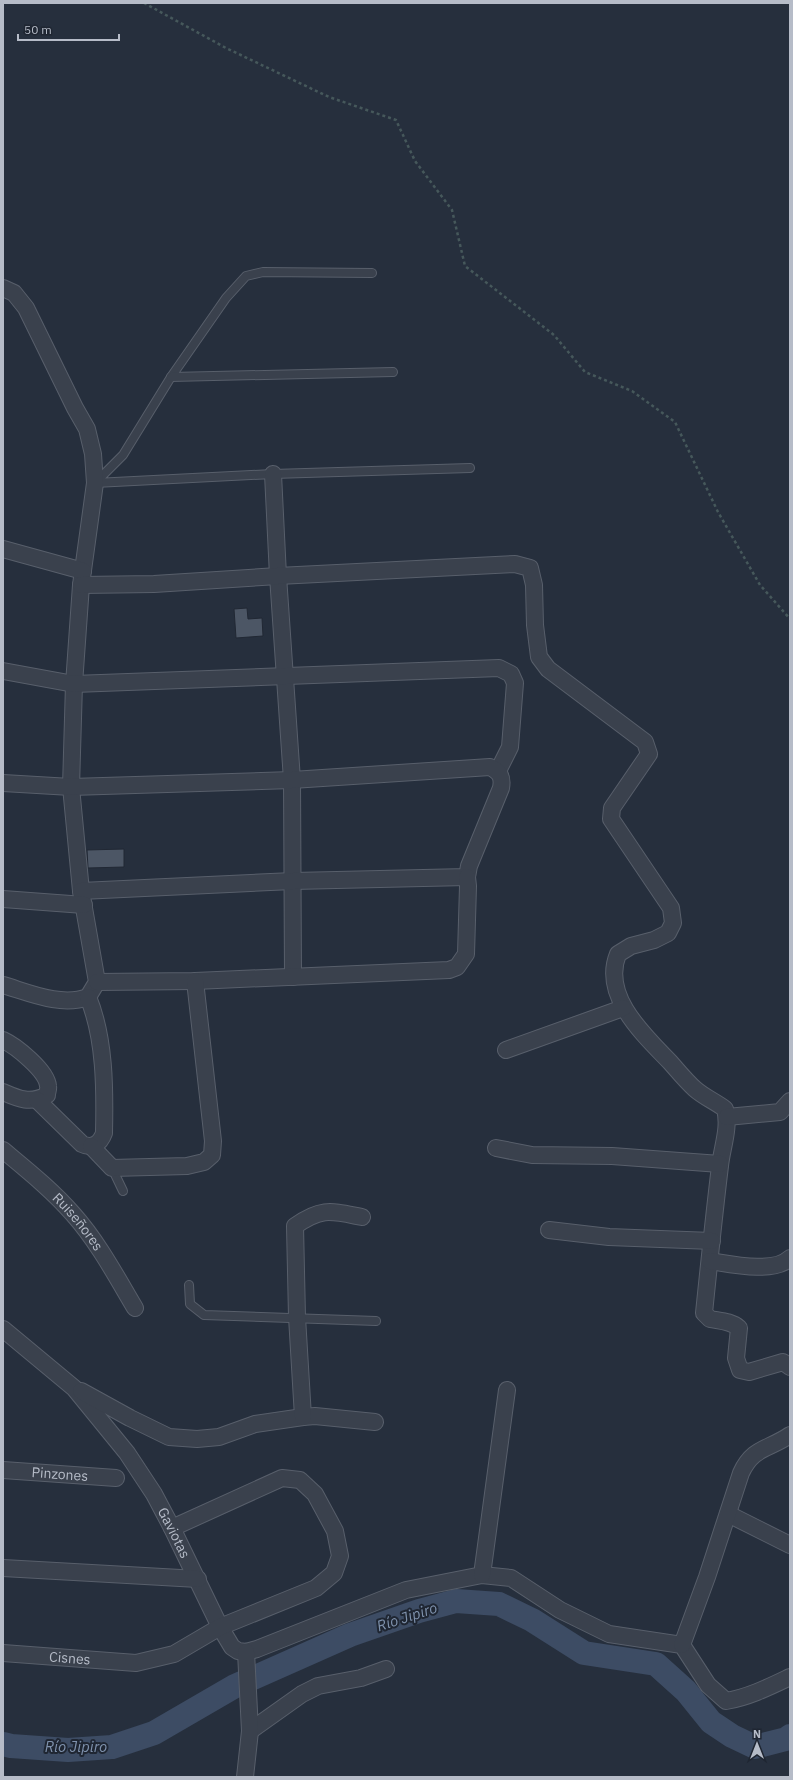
<svg xmlns="http://www.w3.org/2000/svg" width="793" height="1780" font-family="'IBM Plex Sans',sans-serif">
	<rect width="100%" height="100%" fill="#262f3d"/>
	<g fill="none" stroke-linecap="round" stroke-linejoin="round">
		<path stroke="#3d4c64" stroke-width="24" d="M 3,1744 L 11,1746 L 68,1750 L 112,1747 L 154,1733 L 235,1686 L 350,1635 L 419,1611 L 456,1601 L 499,1604 L 532,1620 L 584,1653 L 656,1664 L 686,1691 L 711,1722 L 732,1736 L 755,1747 L 786,1739 L 790,1736"/>
	</g>
	<g fill="#4c5665" stroke="#212834">
		<path d="M 247,608 L 248,619 L 262,618 L 263,636 L 236,638 L 234,609 Z"/>
		<path d="M 124,849 L 124,867 L 88,868 L 87,850 Z"/>
	</g>
	<g fill="none" stroke-linecap="round" stroke-linejoin="round">
		<defs>
			<g id="service">
				<path d="M 372,273 L 263,272 L 246,276 L 226,298 L 171,377 L 123,455 L 95,483 L 273,474 L 470,468"/>
				<path d="M 171,377 L 393,372"/>
				<path d="M 112,1168 L 123,1191"/>
				<path d="M 189,1285 L 190,1304 L 204,1315 L 376,1321"/>
			</g>
			<g id="minor">
				<path d="M 3,288 L 14,293 L 26,308 L 75,408 L 87,429 L 93,454 L 95,483 L 81,585 L 74,684 L 71,787 L 81,891 L 97,982 L 88,997 C 61,1007 30,993 3,985"/>
				<path d="M 273,474 L 278,576 L 292,780 L 293,977"/>
				<path d="M 3,549 L 83,571"/>
				<path d="M 81,585 L 154,584 L 278,576 L 515,564 L 530,568 L 534,585 L 535,625 L 539,657 L 548,669 L 645,742 L 649,754 L 612,808 L 611,819 L 671,908 L 673,923 L 668,933 L 654,940 L 631,946 L 618,954 C 601,996 644,1035 670,1062 C 678,1071 686,1081 695,1089 C 704,1097 716,1102 725,1109 C 730,1128 722,1147 720,1166 C 714,1215 709,1264 704,1313 L 710,1319 C 720,1321 731,1321 739,1328 L 736,1358 L 740,1370 L 749,1372 L 783,1362 L 790,1367"/>
				<path d="M 3,671 L 74,684 L 499,668 L 511,674 L 515,683 L 510,747 L 498,771"/>
				<path d="M 3,783 L 71,787 L 292,780 L 490,767 C 500,772 503,777 501,788 L 469,866 L 467,877 L 293,881 L 81,891"/>
				<path d="M 3,899 L 84,905"/>
				<path d="M 97,982 L 195,981 L 449,970 L 457,967 L 466,954 L 468,886 L 467,877"/>
				<path d="M 3,1040 C 16,1046 47,1071 48,1086 C 49,1088 47,1092 47,1095 C 30,1104 19,1099 3,1092"/>
				<path d="M 506,1050 L 623,1008"/>
				<path d="M 37,1100 L 82,1144 C 92,1149 100,1144 104,1133 C 105,1089 105,1038 88,997"/>
				<path d="M 727,1117 L 780,1112 L 790,1101"/>
				<path d="M 91,1146 L 112,1168 L 187,1166 L 204,1162 L 212,1155 L 213,1141 L 195,981"/>
				<path d="M 496,1148 L 532,1155 L 612,1156 L 720,1164"/>
				<path id="s1" d="M 3,1150 C 27,1170 52,1190 73,1214 C 98,1242 116,1276 135,1308"/>
				<path d="M 549,1230 L 609,1237 L 712,1241"/>
				<path d="M 710,1261 C 730,1264 774,1274 790,1258"/>
				<path id="s2" d="M 3,1329 L 74,1388 L 127,1453 L 154,1494 L 172,1528 L 220,1627 L 232,1647 L 238,1651 L 246,1652 L 257,1649 L 406,1590 L 482,1575 L 511,1578 L 560,1610 L 609,1634 L 682,1645 L 708,1685 L 726,1701 C 749,1697 769,1687 790,1677"/>
				<path d="M 81,1391 L 130,1418 L 169,1437 L 197,1439 L 219,1437 L 255,1424 L 303,1417 L 315,1416 L 375,1422"/>
				<path d="M 303,1417 L 297,1317 L 295,1226 C 322,1207 331,1211 362,1217"/>
				<path id="s3" d="M 3,1470 L 116,1478"/>
				<path d="M 728,1514 L 790,1545"/>
				<path d="M 3,1568 L 198,1579"/>
				<path d="M 482,1575 L 507,1390"/>
				<path d="M 682,1645 L 707,1577 L 741,1473 C 753,1447 768,1450 790,1435"/>
				<path id="s4" d="M 3,1653 L 136,1663 L 174,1654 L 220,1627 L 316,1588 L 334,1573 L 340,1556 L 335,1531 L 315,1494 L 300,1480 L 282,1478 L 172,1528"/>
				<path d="M 250,1731 L 302,1694 L 318,1686 L 361,1678 L 386,1669"/>
				<path d="M 245,1777 L 250,1731 L 246,1652"/>
			</g>
		</defs>
		<use href="#service" stroke="#585f6b" stroke-width="10"/>
		<use href="#minor" stroke="#585f6b" stroke-width="18"/>
		<path stroke="#46585b" stroke-width="2.5" stroke-dasharray="3 3" stroke-linecap="butt" d="M 144,3 L 226,48 L 329,97 L 396,120 L 415,161 L 452,210 L 465,266 L 554,335 L 585,372 L 632,391 L 675,422 L 718,512 L 760,585 L 790,619"/>
		<use href="#service" stroke="#3a414d" stroke-width="8"/>
		<use href="#minor" stroke="#3a414d" stroke-width="16"/>
	</g>
	<g text-anchor="middle" stroke-width="4" stroke-linejoin="round" paint-order="stroke">
		<g font-size="14" fill="#b6bcc8" stroke="#1f2632">
			<text dy="5" stroke="none"><textPath href="#s1" startOffset="104">Ruiseñores</textPath></text>
			<text dy="5" stroke="none"><textPath href="#s3" startOffset="57">Pinzones</textPath></text>
			<text dy="5" stroke="none"><textPath href="#s2" startOffset="269">Gaviotas</textPath></text>
			<text dy="5" stroke="none"><textPath href="#s4" startOffset="67">Cisnes</textPath></text>
		</g>
		<g font-size="15" font-style="italic" fill="#7f92ad" stroke="#1f2632">
			<text transform="translate(407 1617) rotate(-18)" y="5">Río Jipiro</text>
			<text x="76" y="1752">Río Jipiro</text>
		</g>
	</g>
	<rect width="793" height="1780" fill="none" stroke="#b6bcc8" stroke-width="8"/>
	<g transform="translate(757 1744)" stroke="#1f2632" stroke-width="3" paint-order="stroke">
	<path d="M0-3L7 15L0 10L-7 15Z" fill="#b6bcc8"/>
	<text y="-6" font-size="11" font-weight="bold" text-anchor="middle" fill="#b6bcc8">N</text>
	</g>
	<path d="M18 34v6h101v-6" fill="none" stroke="#b6bcc8" stroke-width="2"/>
	<text x="24" y="34" font-size="12" fill="#b6bcc8" stroke="#1f2632" stroke-width="3" paint-order="stroke">50 m</text>
</svg>
